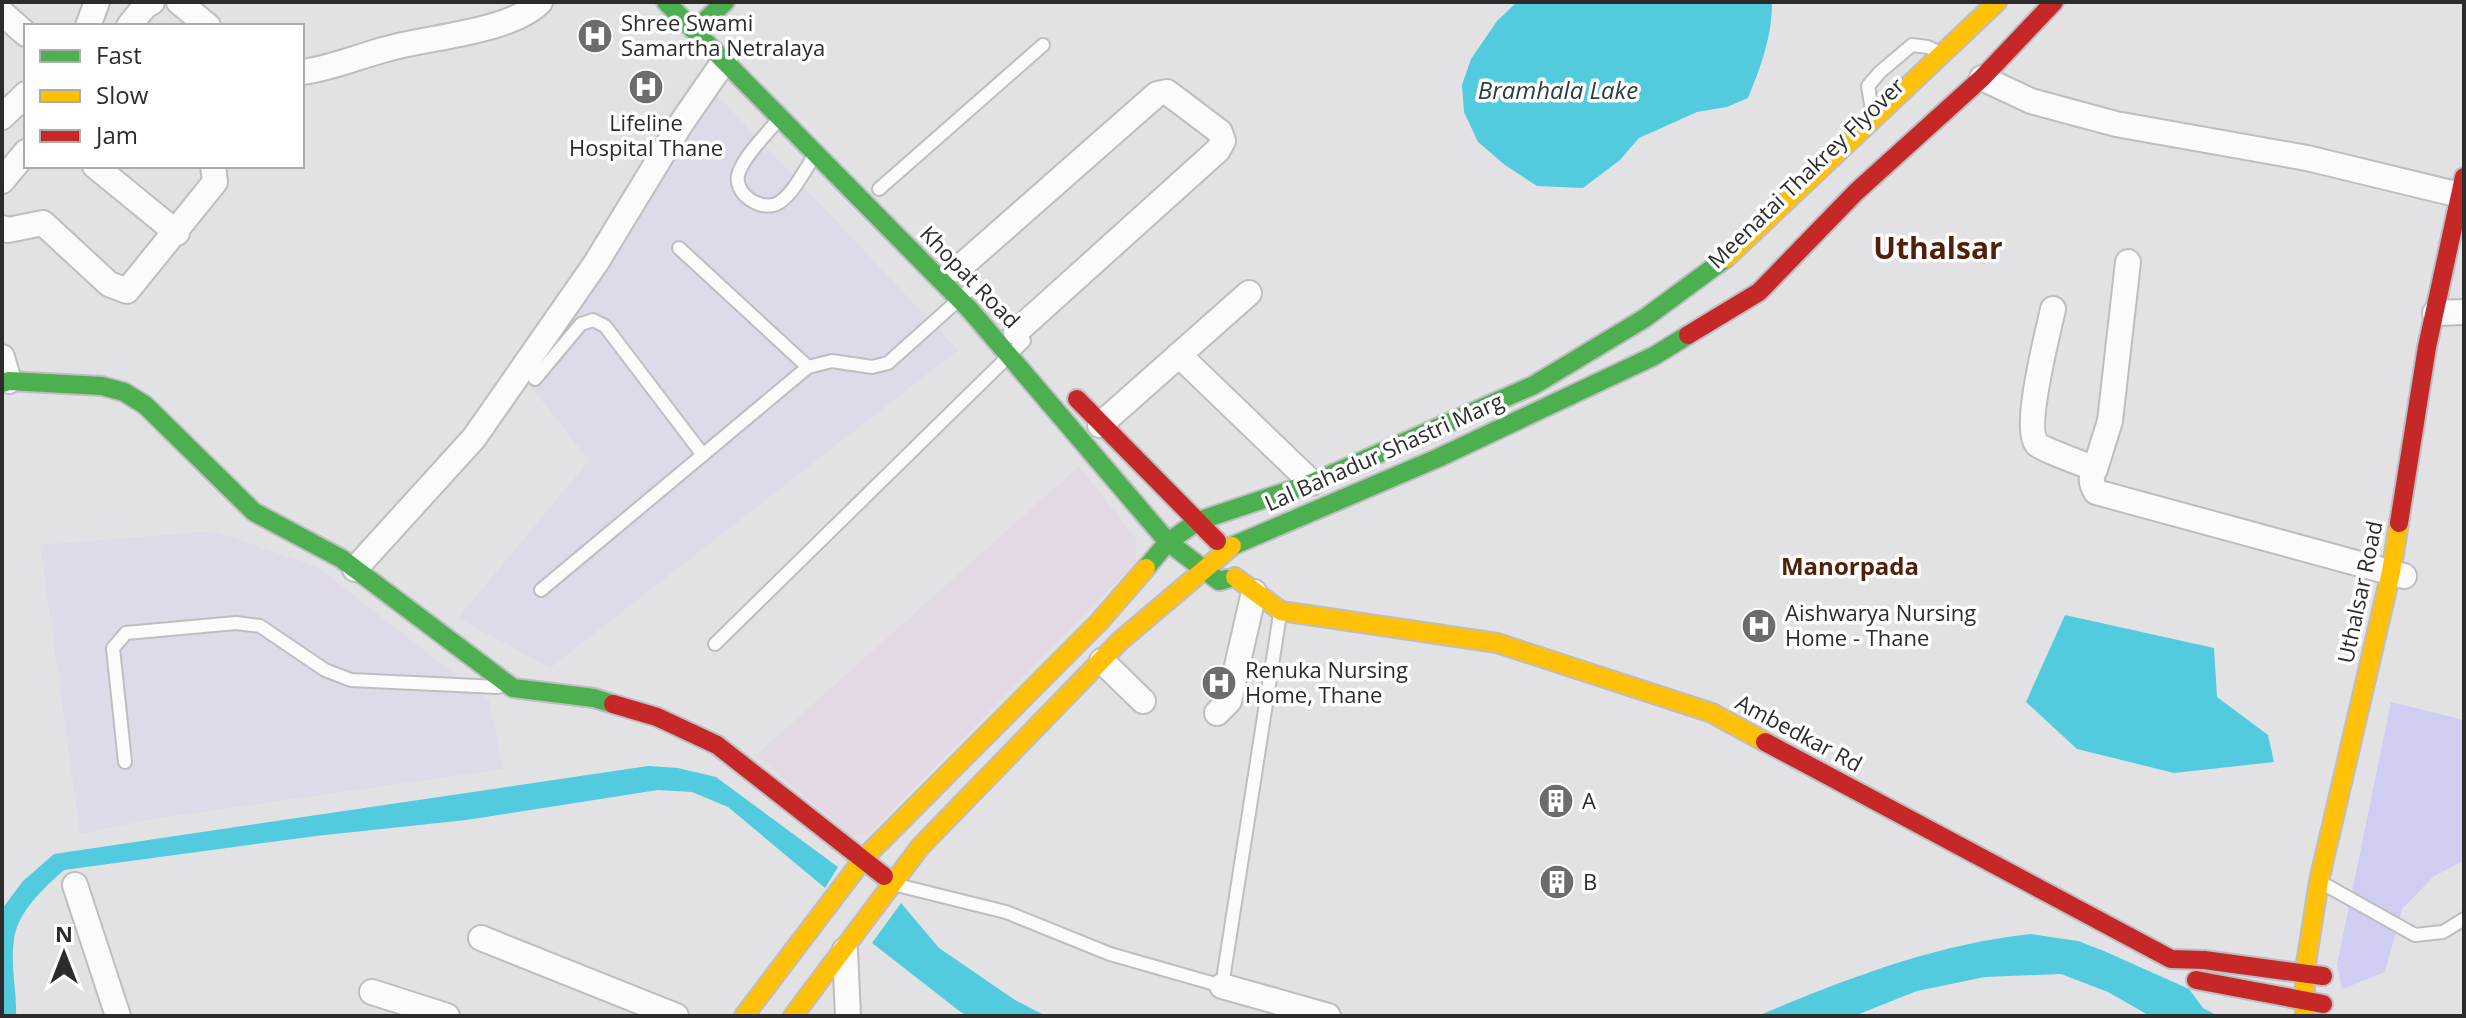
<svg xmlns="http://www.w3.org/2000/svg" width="2466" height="1018" font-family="'Open Sans',sans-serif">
	<rect width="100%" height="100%" fill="#e2e2e5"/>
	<path fill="#e2d9e4" d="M 1079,466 L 1136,539 L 1136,562 L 869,834 L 852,836 L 756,755 Z"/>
	<g fill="#dedae7">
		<path d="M 696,73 L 958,350 L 550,668 L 458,618 L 589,461 L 515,366 Z"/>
		<path d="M 212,531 L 316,566 L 489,701 L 504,769 L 153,819 L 80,834 L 40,545 Z"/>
	</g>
	<path fill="#cfcdf2" d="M 2391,702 L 2464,720 L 2464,860 L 2433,877 L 2402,909 L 2385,972 L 2342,989 L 2337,965 Z"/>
	<g fill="#52cbdf">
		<path d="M 1517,2 L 1772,2 C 1772,37 1761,66 1748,98 L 1727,107 L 1697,112 L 1639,138 L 1620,160 L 1583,188 L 1537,186 L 1505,165 L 1478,142 L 1464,112 L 1462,85 L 1471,59 L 1497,21 Z"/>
		<path d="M 2065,615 L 2214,648 L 2217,697 L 2268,735 L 2274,762 L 2174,773 L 2077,749 L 2026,702 Z"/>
		<path d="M 648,766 L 678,768 L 716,777 L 838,867 L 825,888 L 728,807 L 692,792 L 658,790 L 466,820 L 316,836 L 64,870 C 44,888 17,912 14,940 C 10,965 17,991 16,1016 L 2,1016 L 2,909 L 23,881 L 54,854 Z"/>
		<path d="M 901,903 L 939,948 L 1015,1000 L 1046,1016 L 967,1016 L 958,1010 L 872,943 Z"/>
		<path d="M 2031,934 L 2078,941 L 2104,951 L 2189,989 L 2203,1008 L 2218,1016 L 2150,1016 L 2108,992 L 2061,974 L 1985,977 L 1917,991 L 1854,1016 L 1758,1016 C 1845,979 1936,944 2031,934 Z"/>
	</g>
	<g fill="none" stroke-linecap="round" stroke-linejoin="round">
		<defs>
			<g id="lane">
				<path d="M 1872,110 L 1868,86 L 1880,72 L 1912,45 L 1928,47 L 1936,51"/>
				<path d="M 777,121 C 765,136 746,154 739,172 C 731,193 762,214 780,202 C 794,192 805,170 814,156"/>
				<path d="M 879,189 L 1043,45"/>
				<path d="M 679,248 L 808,367"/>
				<path d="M 535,379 L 581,324 L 593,320 L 605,326 L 703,455"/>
				<path d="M 541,590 L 808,367 L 832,361 L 872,367 L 888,363 L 974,286"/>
				<path d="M 715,644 L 1024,341"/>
				<path d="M 125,762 L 113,648 L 126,633 L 236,623 L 260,626 L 325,670 L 351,680 L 498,687"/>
				<path d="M 2322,883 L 2415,935 L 2443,932 L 2464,919"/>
				<path d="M 897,885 L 1006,912 L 1110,954 L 1222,986 L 1280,614"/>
			</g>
			<g id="street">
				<path d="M 179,2 L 208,26"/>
				<path d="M 2,13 L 26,34"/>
				<path d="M 88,26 L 97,2"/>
				<path d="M 129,26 L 145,6 L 152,2"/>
				<path d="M 302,72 C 330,69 359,56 387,49 C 428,37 511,32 540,2"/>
				<path d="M 1982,78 L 2031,101 L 2116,124 L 2307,158 L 2464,196"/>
				<path d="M 2,117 L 26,94"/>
				<path d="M 95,166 L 177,233"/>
				<path d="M 2,181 L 26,152"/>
				<path d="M 2,228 L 8,230 L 43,223 L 109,284 L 127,291 L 215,182 L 213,166"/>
				<path d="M 958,269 L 1157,94 L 1167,92 L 1220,132 L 1223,141 L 1218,150 L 1016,332"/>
				<path d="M 2053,309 C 2048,333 2023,427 2037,444 C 2043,450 2084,464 2095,469 C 2090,477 2091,484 2096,492 L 2404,576"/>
				<path d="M 2435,313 L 2464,312"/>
				<path d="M 1179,355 L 1312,483"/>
				<path d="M 2,357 L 9,381"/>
				<path d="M 1100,425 L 1249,293"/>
				<path d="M 2095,469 L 2110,421 L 2128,262"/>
				<path d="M 355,569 L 474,438 L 596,263 L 680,125 L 725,60"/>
				<path d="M 1102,661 L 1143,701"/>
				<path d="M 1217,713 L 1229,701 L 1254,592"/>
				<path d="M 75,885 L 118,1016"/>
				<path d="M 481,938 L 676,1016"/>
				<path d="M 845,950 L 848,1016"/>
				<path d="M 1222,986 L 1328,1016"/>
				<path d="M 372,992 L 447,1016"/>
			</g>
			<g id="fast">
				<path d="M 666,2 L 970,310 L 1168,542 L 1219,581 L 1227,579"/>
				<path d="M 695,30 L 725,2"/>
				<path d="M 2,383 L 9,381 L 102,386 L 124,392 L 145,405 L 254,512 L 342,559 L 513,688 L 594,698 L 613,704"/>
				<path d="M 1232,546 L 1438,458 L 1654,356 L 1688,335"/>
				<path d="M 1146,568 L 1168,542 L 1198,521 L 1312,483 L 1534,385 L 1645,318 L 1725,259"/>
			</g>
			<g id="slow">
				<path d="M 1725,259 L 1997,2"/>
				<path d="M 1235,577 L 1281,611 L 1497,643 L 1712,713 L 1765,742"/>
				<path d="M 744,1016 L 864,858 L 1099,622 L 1146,568"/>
				<path d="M 793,1016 L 920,847 L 1120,641 L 1232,546"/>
				<path d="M 2305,1016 L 2305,970 L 2319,881 L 2391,572 L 2399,523"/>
			</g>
			<g id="jam">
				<path d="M 1688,335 L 1759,292 L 1856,192 L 1982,78 L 2054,2"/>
				<path d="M 1077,399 L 1217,541"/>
				<path d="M 2399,523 L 2427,347 L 2464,177"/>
				<path d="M 613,704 L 657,717 L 717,745 L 884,876"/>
				<path d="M 1765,742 L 2171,959 L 2204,960 L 2323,976"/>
				<path d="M 2196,980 L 2323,1004"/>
			</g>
		</defs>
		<use href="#lane" stroke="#bebec0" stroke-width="16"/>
		<use href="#street" stroke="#bebec0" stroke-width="28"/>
		<use href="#fast" stroke="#bebec0" stroke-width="22"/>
		<use href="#slow" stroke="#bebec0" stroke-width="22"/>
		<use href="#jam" stroke="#bebec0" stroke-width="22"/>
		<use href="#lane" stroke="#fbfbfb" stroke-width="12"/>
		<use href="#street" stroke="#fbfbfb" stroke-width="24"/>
		<use href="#fast" stroke="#4caf50" stroke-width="18"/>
		<use href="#slow" stroke="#ffc107" stroke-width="18"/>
		<use href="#jam" stroke="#c62828" stroke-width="18"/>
	</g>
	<defs>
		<symbol id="hospital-disc" viewBox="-11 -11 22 22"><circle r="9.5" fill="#6c6c6d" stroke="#fff"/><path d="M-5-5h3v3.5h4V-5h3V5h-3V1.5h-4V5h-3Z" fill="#fff"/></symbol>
		<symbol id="building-disc" viewBox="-11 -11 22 22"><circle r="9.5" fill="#6c6c6d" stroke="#fff"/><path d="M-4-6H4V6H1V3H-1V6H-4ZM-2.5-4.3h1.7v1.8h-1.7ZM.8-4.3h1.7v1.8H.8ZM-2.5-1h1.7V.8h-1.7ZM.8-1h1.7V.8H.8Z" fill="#fff"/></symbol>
	</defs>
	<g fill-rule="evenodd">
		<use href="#hospital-disc" x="575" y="16" width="40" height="40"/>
		<use href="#hospital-disc" x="626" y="67" width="40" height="40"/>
		<use href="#hospital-disc" x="1739" y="606" width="40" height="40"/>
		<use href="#hospital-disc" x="1199" y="663" width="40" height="40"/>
		<use href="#building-disc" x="1536" y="781" width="40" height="40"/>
		<use href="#building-disc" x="1537" y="862" width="40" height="40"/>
	</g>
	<g text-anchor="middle" stroke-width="7" stroke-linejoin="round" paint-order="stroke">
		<g font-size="22" fill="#2c2c2d" stroke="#fff" text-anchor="start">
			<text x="621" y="31">Shree Swami<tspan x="621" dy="25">Samartha Netralaya</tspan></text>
			<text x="646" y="131" text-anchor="middle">Lifeline<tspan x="646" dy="25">Hospital Thane</tspan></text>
			<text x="1785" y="621">Aishwarya Nursing<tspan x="1785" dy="25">Home - Thane</tspan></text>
			<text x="1245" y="678">Renuka Nursing<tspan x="1245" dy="25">Home, Thane</tspan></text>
			<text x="1582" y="809">A</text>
			<text x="1583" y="890">B</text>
		</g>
		<g font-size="22" fill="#2c2c2d" stroke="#fff">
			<text transform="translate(1806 173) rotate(-44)" y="8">Meenatai Thakrey Flyover</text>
			<text transform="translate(970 277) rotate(46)" y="8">Khopat Road</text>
			<text transform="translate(1384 452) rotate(-24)" y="8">Lal Bahadur Shastri Marg</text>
			<text transform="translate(2360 592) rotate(-78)" y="8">Uthalsar Road</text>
			<text transform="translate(1799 733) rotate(28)" y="8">Ambedkar Rd</text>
		</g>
		<g font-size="24" font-style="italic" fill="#273f45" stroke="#fff">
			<text x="1558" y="99">Bramhala Lake</text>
		</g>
		<g font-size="24" font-weight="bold" fill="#512009" stroke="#fff">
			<text x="1850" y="575">Manorpada</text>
		</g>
		<g font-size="30" font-weight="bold" fill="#512009" stroke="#fff">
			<text x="1938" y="259">Uthalsar</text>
		</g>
	</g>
	<rect width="2466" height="1018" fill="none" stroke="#2c2c2d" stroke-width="8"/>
	<rect x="24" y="24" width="280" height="144" fill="#ffffff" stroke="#ababab" stroke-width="2"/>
	<rect x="40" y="50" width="40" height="12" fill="#4caf50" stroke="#ababab" stroke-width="2"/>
	<text x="96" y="64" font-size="24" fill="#2c2c2d">Fast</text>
	<rect x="40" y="90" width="40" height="12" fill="#ffc107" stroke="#ababab" stroke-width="2"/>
	<text x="96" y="104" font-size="24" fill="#2c2c2d">Slow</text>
	<rect x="40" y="130" width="40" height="12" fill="#c62828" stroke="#ababab" stroke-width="2"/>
	<text x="96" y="144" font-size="24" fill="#2c2c2d">Jam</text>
	<g transform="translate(64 954)" stroke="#ffffff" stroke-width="6" paint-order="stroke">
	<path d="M0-6L14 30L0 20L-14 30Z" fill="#2c2c2d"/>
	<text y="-12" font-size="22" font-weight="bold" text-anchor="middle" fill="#2c2c2d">N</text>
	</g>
</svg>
